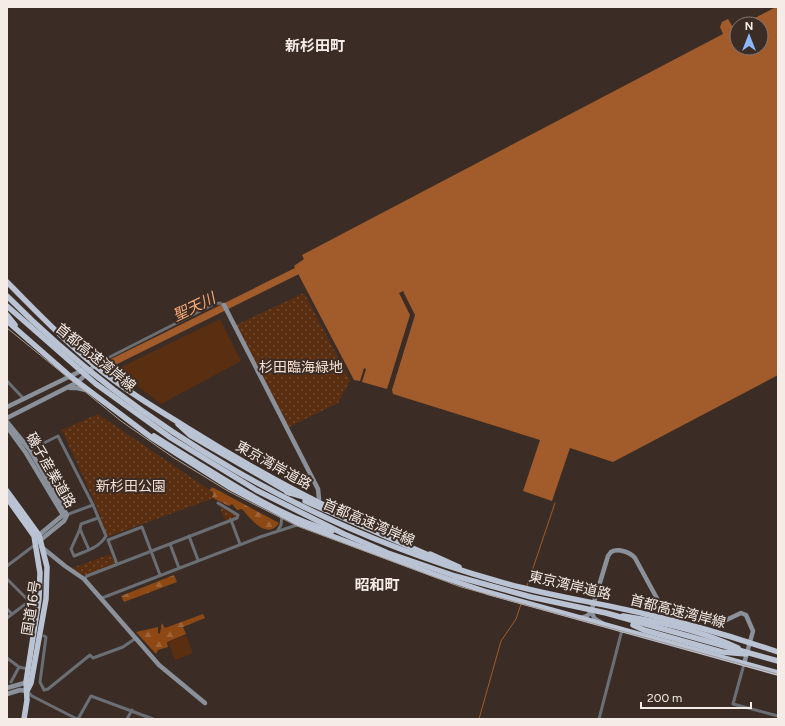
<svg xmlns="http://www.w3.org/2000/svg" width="785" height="726" font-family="Figtree,'Noto Sans JP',sans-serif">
	<defs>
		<pattern id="forest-firs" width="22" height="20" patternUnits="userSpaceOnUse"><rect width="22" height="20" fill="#8d4814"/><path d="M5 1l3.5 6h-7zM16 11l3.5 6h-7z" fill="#9e6336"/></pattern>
		<pattern id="park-dots" width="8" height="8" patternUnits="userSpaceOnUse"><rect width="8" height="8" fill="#5a2e10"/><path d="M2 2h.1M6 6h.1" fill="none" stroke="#724c33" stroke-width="1.8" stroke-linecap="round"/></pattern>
	</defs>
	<rect width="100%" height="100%" fill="#3b2d25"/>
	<g fill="#5a2e10">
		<path d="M 220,319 L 241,361 L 161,404 L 119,372 L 119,368 Z"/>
		<path d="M 186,635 L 193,653 L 175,660 L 168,642 Z"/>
	</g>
	<g fill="url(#forest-firs)">
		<path d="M 212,487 L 279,523 C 267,541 250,518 242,509 L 237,510 L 232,504 L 229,506 L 211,497 L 210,490 Z"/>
		<path d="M 174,575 L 177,582 L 124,602 L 121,596 Z"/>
		<path d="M 203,614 L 205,618 L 183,627 L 186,634 L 167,642 L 168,647 L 158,650 L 156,654 L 136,632 L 158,627 L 158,634 L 160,633 L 162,623 L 165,628 Z"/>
	</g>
	<g fill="url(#park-dots)">
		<path d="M 304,293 L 350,380 L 338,403 L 289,427 L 236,325 Z"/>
		<path d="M 98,414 L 214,493 L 211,499 L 107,537 L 96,505 L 62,430 Z"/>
		<path d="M 224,508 L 237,514 L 236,518 L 226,521 L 220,509 Z"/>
		<path d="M 111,554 L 115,564 L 84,576 L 72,568 Z"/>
	</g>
	<path fill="#a25b2a" d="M 776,7 L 778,7 L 778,375 L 613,462 L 570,448 L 552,501 L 523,491 L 540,440 L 393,394 L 392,390 L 415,315 L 403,291 L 399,293 L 410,315 L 387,389 L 362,382 L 366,369 L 364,368 L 360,381 L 354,380 L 294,266 L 304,259 L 302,255 L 723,34 L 720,27 L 722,22 L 728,19 L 734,29 L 737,27 L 737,48 L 761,48 L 761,24 L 743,24 Z"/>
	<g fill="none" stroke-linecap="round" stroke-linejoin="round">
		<g stroke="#a25b2a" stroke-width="1">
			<path d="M 527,586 L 555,503"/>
			<path d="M 479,719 L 501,641 L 516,619 L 521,604"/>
		</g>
		<path stroke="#a25b2a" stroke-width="7" d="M 103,367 L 297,271"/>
		<g stroke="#6a6e75" stroke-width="3">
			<path d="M 94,365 L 214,304 L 220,303 L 224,305"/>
			<path d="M 7,381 L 24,399"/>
			<path d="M 30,450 L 58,436 L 93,505 L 66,515"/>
			<path d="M 231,520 L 240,544"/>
			<path d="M 80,529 L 81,524 L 98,518"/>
			<path d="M 278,530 L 281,525 L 282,516"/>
			<path d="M 189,536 L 198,560"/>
			<path d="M 170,544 L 179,568"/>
			<path d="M 89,550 L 80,529 L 71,549 L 74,556 C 86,551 99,548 106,536 L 93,505"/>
			<path d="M 117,564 L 108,540 L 142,527 L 160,575"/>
			<path d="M 7,566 L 36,544"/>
			<path d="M 7,579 L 29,601"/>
			<path d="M 84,579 L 87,576 L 237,518 L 238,515 L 218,503"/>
			<path d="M 102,598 L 260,537 L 300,524"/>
			<path d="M 7,609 L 11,613"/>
			<path d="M 7,618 L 32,599 L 39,599"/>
			<path d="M 44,636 L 46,637 L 40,682 L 44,690 L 48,689 L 90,655 L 93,658 L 123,647 L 136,638"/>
			<path d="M 7,658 L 19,667"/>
			<path d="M 744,664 L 733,704 L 778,716"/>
			<path d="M 11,682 L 19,667 L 28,669"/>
			<path d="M 27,691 L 32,696 L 77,719"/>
			<path d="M 78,719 L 91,696 L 153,719"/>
			<path d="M 127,719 L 132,710"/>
			<path d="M 599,719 L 622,630"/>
		</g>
		<g stroke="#8a919b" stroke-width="4.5">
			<path d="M 224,305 L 318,489 L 319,499 L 316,505"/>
			<path d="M 70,388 L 77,388 L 86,390"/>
			<path d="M 7,407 L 83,370"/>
			<path d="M 7,418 L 78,382 L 92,368"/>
			<path d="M 7,422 L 30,450 L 67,515 L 64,521 L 38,542"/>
			<path d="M 7,427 L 26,453 L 63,515 L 39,535 L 38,539"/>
			<path d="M 44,549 L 65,566 L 84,579 L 159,665 L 205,703"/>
			<path d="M 591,612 L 595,619 L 602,623"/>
			<path d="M 581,618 L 587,616 L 591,612 L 608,556 L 611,552 C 618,548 630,552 635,558 L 660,604 L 666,610 L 716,623 L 722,622 L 741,613 L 746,615 L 753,631 L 744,664"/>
			<path d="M 7,688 L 28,682"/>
			<path d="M 7,694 L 20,690 L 27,691"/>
		</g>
		<g stroke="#b9c3d3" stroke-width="5.5">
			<path d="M 7,282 C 35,310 62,339 93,364 C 123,389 158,410 191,430 C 247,465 304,497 364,524"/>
			<path d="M 7,315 L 15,325"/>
			<path d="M 7,321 L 71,377 L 152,438 L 229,487 L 300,524 L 433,574 L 487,592 L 778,673"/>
			<path d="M 178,424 L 190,435 L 290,493"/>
			<path d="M 154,436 L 191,459"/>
			<path d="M 7,491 L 39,535 L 47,567 L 46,599 L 31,683 L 27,691"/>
			<path d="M 7,498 L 34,536 L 40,573 L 39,599 L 26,682 L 27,700 L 24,719"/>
			<path d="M 430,554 L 459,567"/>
			<path d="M 623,616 C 663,622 702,631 738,648"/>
		</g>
		<path stroke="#a59a94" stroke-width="1" d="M 7,328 L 121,421 L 174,458 L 228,491 L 297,526 L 461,587 L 778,674"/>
		<g stroke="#b9c3d3" stroke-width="5.5">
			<path d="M 7,296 C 141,431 314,529 497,581 C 545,595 595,602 645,614 C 690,624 734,637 778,652"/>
			<path d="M 7,306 L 96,384 L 171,438 L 256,490 L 344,534 L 388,553 L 455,576 L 531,597 L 606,613 L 778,661"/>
			<path d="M 191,459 C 233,485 285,519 332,531"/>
			<path d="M 287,492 L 311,499"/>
			<path d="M 305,501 L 433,557"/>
			<path d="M 633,625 L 644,630 L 722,652 L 746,654"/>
		</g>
	</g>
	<g text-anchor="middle" stroke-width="4" stroke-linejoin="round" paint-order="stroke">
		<g font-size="14" fill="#f5ece7" stroke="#3b2d25">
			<text transform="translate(96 357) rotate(39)" y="5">首都高速湾岸線</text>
			<text transform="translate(274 465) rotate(29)" y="5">東京湾岸道路</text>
			<text transform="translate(51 470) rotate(60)" y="5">磯子産業道路</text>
			<text transform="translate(369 522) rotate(23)" y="5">首都高速湾岸線</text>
			<text transform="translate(570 585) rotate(13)" y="5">東京湾岸道路</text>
			<text transform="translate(31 608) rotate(-81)" y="5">国道16号</text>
			<text transform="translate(678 611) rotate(14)" y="5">首都高速湾岸線</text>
		</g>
		<g font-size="14" fill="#f4dfd2" stroke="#3b2d25">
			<text x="301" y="372">杉田臨海緑地</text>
			<text x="131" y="491">新杉田公園</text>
		</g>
		<g font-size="15" font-weight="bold" fill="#f5ece7" stroke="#3b2d25">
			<text x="315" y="51">新杉田町</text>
			<text x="377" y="590">昭和町</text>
		</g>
		<g font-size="15" font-style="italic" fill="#f8a978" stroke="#3b2d25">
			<text transform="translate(194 307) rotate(-26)" y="5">聖天川</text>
		</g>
	</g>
	<rect width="785" height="726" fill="none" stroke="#f5ece7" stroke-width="16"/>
	<g transform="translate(749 36)"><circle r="19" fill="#3b2d25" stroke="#857973"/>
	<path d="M0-3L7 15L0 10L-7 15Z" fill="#8db9fc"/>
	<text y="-6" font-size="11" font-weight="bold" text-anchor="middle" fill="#f5ece7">N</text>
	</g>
	<path d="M641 702v6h110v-6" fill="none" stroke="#f5ece7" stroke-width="2"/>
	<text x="647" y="702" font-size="12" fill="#f5ece7" stroke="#3b2d25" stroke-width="3" paint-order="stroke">200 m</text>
</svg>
